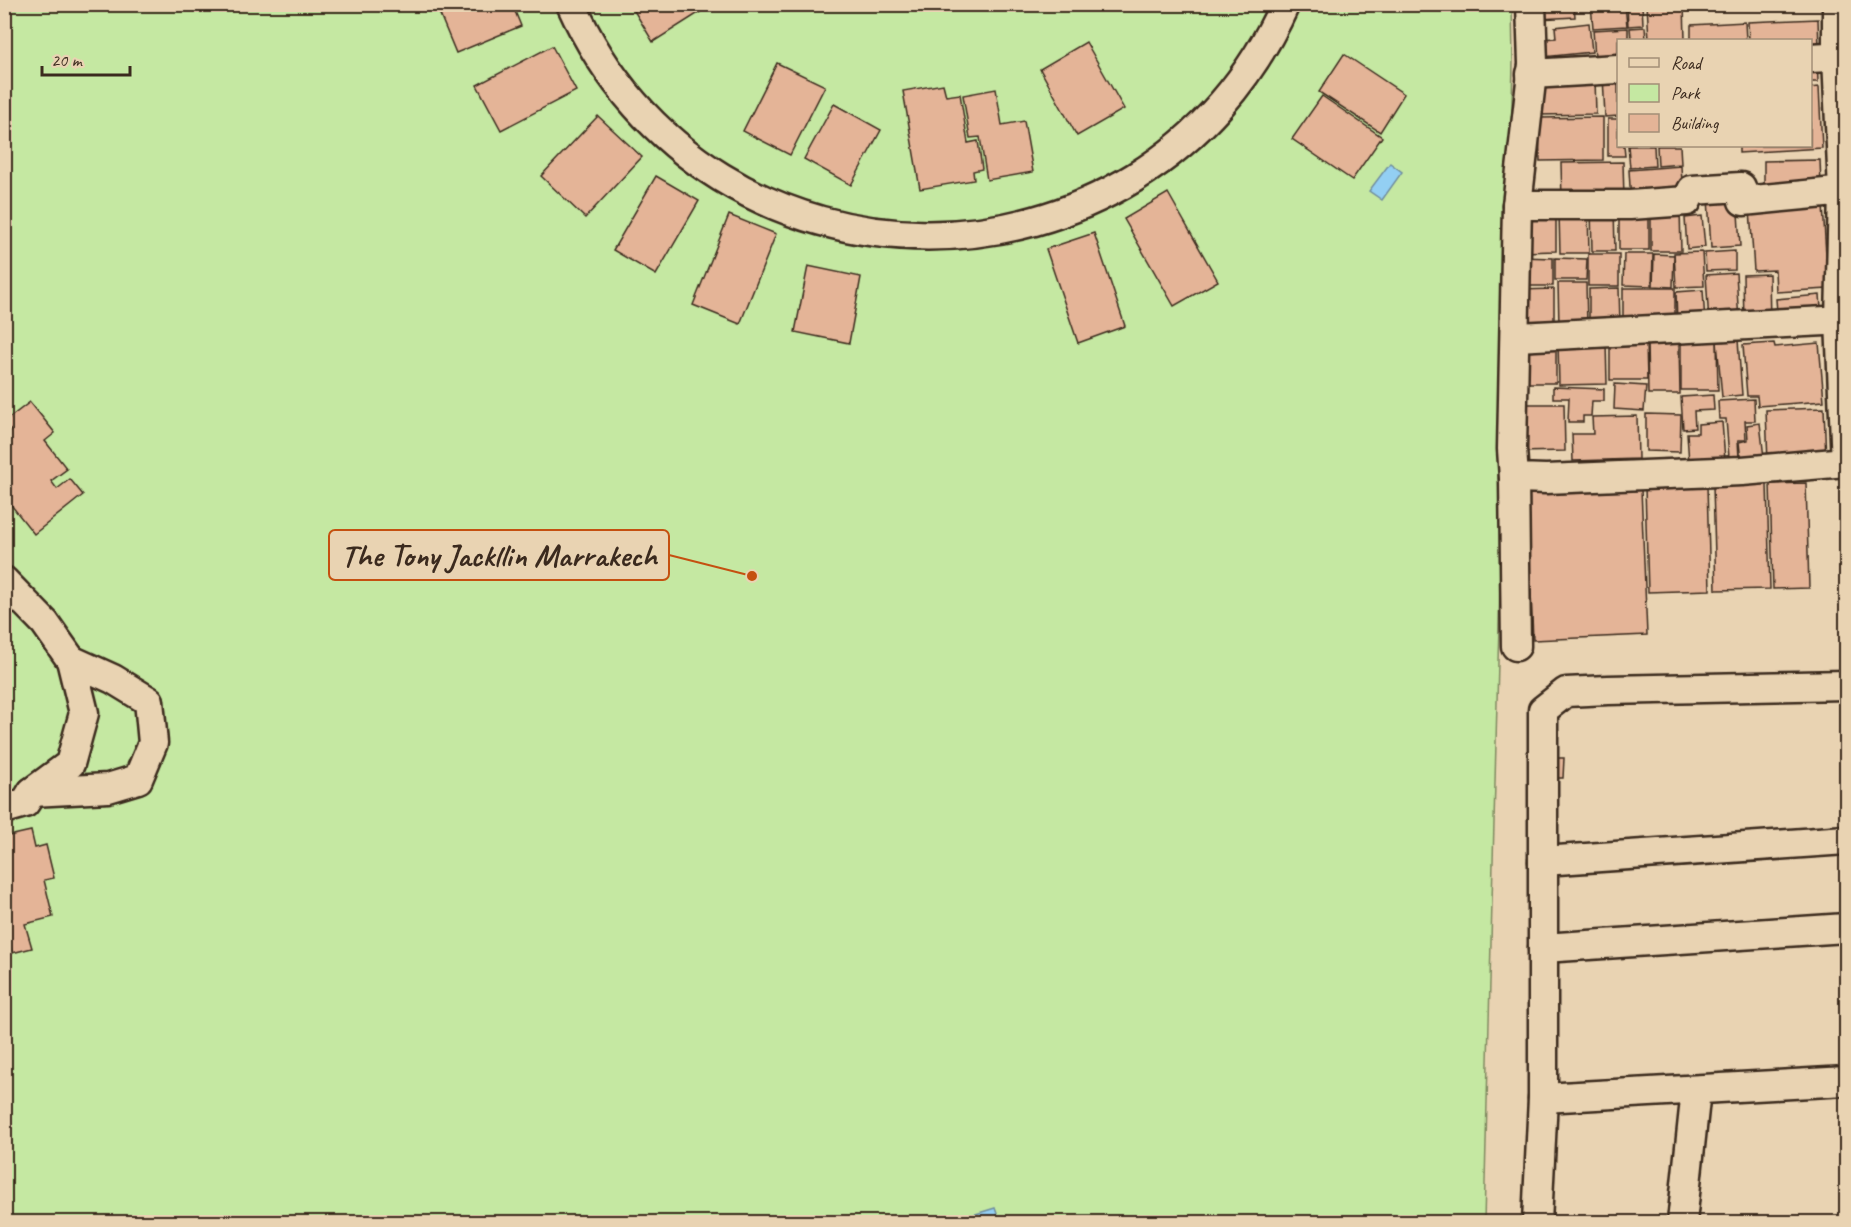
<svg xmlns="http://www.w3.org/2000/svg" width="1851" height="1227" font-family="Caveat,sans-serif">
	<rect width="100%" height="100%" fill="#e9d3b2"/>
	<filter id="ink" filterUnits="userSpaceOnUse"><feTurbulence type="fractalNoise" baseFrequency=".0167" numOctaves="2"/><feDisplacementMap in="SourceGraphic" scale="12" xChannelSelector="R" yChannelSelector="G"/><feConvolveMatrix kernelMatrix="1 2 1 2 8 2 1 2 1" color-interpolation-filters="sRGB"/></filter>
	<g filter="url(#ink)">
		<path fill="#c5e8a2" stroke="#808960" stroke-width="1.5" d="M 5,5 L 1512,5 L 1513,63 L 1484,1222 L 5,1222 Z"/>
		<g fill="#93cff3" stroke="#708d9e" stroke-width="1.5">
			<path d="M 1390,163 L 1402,172 L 1382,200 L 1369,191 Z"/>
			<path d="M 995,1208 L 1000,1222 L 980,1222 L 979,1221 L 973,1222 L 950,1222 Z"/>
		</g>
		<g fill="#e4b497" stroke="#3b2a1e" stroke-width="1.5">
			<path d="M 512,4 L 521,26 L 456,53 L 436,5 Z"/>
			<path d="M 630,4 L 702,4 L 705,9 L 653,42 Z"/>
			<path d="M 1539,4 L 1574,4 L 1575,17 L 1539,19 Z"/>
			<path d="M 1591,4 L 1625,4 L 1627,26 L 1593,28 Z"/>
			<path d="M 1627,4 L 1642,4 L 1643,25 L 1628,26 Z"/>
			<path d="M 1647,4 L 1684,4 L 1685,40 L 1649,40 Z"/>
			<path d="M 1818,19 L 1819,49 L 1810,50 L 1810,40 L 1749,40 L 1748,22 Z"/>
			<path d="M 1745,22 L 1746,40 L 1691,40 L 1691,25 Z"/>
			<path d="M 1589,23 L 1592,52 L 1543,57 L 1540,39 L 1556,38 L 1555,27 Z"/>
			<path d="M 1645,27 L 1646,40 L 1631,40 L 1630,28 Z"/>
			<path d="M 1628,28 L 1628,40 L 1618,40 L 1618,56 L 1595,57 L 1593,30 Z"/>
			<path d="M 1086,42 L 1124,109 L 1077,136 L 1040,69 Z"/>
			<path d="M 552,46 L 576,91 L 501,130 L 477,85 Z"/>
			<path d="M 1344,54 L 1404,94 L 1380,132 L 1319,92 Z"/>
			<path d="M 1810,59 L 1817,59 L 1818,82 L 1810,82 Z"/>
			<path d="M 777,63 L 825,86 L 790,155 L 743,131 Z"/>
			<path d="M 1618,75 L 1618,116 L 1605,117 L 1603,76 Z"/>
			<path d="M 1595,79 L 1596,114 L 1539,115 L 1539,80 Z"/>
			<path d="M 943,84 L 946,96 L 960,94 L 968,143 L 978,141 L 982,169 L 973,171 L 974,180 L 920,189 L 903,91 Z"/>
			<path d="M 1819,87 L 1822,148 L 1739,153 L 1739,146 L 1810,146 L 1810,88 Z"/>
			<path d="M 996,89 L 1002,125 L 1024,121 L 1033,172 L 987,180 L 980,137 L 970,138 L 963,95 Z"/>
			<path d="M 1322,96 L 1382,137 L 1352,180 L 1292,139 Z"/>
			<path d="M 834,104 L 881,130 L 851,185 L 804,159 Z"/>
			<path d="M 598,116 L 642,157 L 585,218 L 541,176 Z"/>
			<path d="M 1603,117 L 1603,160 L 1540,161 L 1539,118 Z"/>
			<path d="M 1608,119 L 1618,119 L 1618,146 L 1624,146 L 1625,156 L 1608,156 Z"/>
			<path d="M 1628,146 L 1654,146 L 1655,166 L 1630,168 Z"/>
			<path d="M 1657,146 L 1680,146 L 1681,164 L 1658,166 Z"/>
			<path d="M 1820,160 L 1821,186 L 1764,186 L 1764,161 Z"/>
			<path d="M 1623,162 L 1624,199 L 1562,200 L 1561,163 Z"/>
			<path d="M 1681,166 L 1683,199 L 1631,203 L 1629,170 Z"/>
			<path d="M 656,176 L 699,201 L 656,275 L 613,250 Z"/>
			<path d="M 1168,193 L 1218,281 L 1174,306 L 1124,219 Z"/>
			<path d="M 1737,196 L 1740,246 L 1711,248 L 1708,198 Z"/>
			<path d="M 1823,205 L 1828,289 L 1776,292 L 1775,270 L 1754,271 L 1750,209 Z"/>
			<path d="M 1591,208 L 1614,208 L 1615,251 L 1592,251 Z"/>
			<path d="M 1649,209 L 1649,250 L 1619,250 L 1619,210 Z"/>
			<path d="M 1651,209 L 1680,209 L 1681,251 L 1651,251 Z"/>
			<path d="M 1588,212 L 1589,253 L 1560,253 L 1559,213 Z"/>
			<path d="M 729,215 L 776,234 L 740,324 L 693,305 Z"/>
			<path d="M 1556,216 L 1556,251 L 1522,252 L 1521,217 Z"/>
			<path d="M 1702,216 L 1705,247 L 1687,249 L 1685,218 Z"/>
			<path d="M 1094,233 L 1125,326 L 1078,343 L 1046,249 Z"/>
			<path d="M 1735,251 L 1735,270 L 1706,271 L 1705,253 Z"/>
			<path d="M 1702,252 L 1704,286 L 1676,287 L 1674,253 Z"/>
			<rect x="1588" y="254" width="31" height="32"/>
			<path d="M 1624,254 L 1653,254 L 1652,286 L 1623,285 Z"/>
			<path d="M 1654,254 L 1674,255 L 1673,287 L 1653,286 Z"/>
			<path d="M 1519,257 L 1553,258 L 1553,286 L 1519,286 Z"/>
			<path d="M 1555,258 L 1587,259 L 1586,280 L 1555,280 Z"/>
			<path d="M 808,266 L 861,277 L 849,343 L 795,332 Z"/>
			<path d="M 1736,273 L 1739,322 L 1709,323 L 1706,275 Z"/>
			<path d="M 1769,274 L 1770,323 L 1744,324 L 1743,275 Z"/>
			<path d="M 1558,283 L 1586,283 L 1587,325 L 1559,325 Z"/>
			<path d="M 1619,288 L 1620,324 L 1589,325 L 1589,289 Z"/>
			<rect x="1623" y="288" width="52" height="36"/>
			<path d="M 1554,289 L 1554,325 L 1520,326 L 1520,290 Z"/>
			<path d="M 1703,290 L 1705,323 L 1677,324 L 1676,292 Z"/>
			<path d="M 1820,295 L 1822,321 L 1778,324 L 1776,299 Z"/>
			<path d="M 1738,340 L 1742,395 L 1722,397 L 1717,342 Z"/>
			<path d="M 1717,342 L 1718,390 L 1681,390 L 1681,343 Z"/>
			<path d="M 1606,343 L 1607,384 L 1559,385 L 1558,344 Z"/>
			<path d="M 1610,343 L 1646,343 L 1647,380 L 1610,380 Z"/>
			<path d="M 1647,343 L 1679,343 L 1680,394 L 1648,394 Z"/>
			<path d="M 1774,343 L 1775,347 L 1819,343 L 1824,401 L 1758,406 L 1757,396 L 1747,396 L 1743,345 Z"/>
			<path d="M 1518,344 L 1556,344 L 1556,383 L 1519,383 Z"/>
			<path d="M 1615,384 L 1646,386 L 1644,411 L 1614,409 Z"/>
			<path d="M 1553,387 L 1604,389 L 1604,401 L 1592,401 L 1591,416 L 1583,416 L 1583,422 L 1568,422 L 1569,398 L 1553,398 Z"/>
			<path d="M 1713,395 L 1714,410 L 1694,411 L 1695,428 L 1683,429 L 1681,397 Z"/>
			<path d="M 1754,399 L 1755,421 L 1745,421 L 1746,440 L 1738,440 L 1739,458 L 1729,458 L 1726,419 L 1719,419 L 1718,401 Z"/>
			<path d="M 30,402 L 55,433 L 45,441 L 67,469 L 51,481 L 57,489 L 70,479 L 83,495 L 34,534 L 4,496 L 4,437 L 11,431 L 4,422 Z"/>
			<path d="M 1516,404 L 1564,404 L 1565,451 L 1517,452 Z"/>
			<path d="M 1824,408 L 1826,461 L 1768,463 L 1766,410 Z"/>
			<path d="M 1646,414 L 1681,415 L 1680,452 L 1646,451 Z"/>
			<path d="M 1637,416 L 1638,459 L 1573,461 L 1572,434 L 1593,434 L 1592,417 Z"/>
			<path d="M 1722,422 L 1725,460 L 1689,463 L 1687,433 L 1698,433 L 1698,424 Z"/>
			<path d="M 1760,423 L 1764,458 L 1741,461 L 1739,442 L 1748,440 L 1747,425 Z"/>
			<path d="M 1806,483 L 1809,588 L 1773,589 L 1770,484 Z"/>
			<path d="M 1767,484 L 1770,589 L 1716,590 L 1713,486 Z"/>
			<path d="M 1707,486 L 1710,590 L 1648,592 L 1645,487 Z"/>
			<path d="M 1641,489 L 1647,635 L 1533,640 L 1527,494 Z"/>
			<path d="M 1550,758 L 1564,758 L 1563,778 L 1550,778 Z"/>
			<path d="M 31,831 L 35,848 L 46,845 L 54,878 L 44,880 L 53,917 L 25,924 L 32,948 L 12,953 L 4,921 L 4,837 Z"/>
		</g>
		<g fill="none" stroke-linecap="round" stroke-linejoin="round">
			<defs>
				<g id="street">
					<path d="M 571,4 C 709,312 1146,313 1285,4"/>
					<path d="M 1531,4 L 1533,64 L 1517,205 L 1512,449 L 1514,478 L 1546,479 L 1742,471 L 1846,462"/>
					<path d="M 1837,4 L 1837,57 L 1843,191 L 1840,321 L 1846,464"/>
					<path d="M 1810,58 L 1846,56"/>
					<path d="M 1531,74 L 1618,69"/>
					<path d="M 1517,205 L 1630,205 L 1687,201 L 1692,190 L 1741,187 L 1743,201 L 1846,191"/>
					<path d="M 1515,337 L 1846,320"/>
					<path d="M 1514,478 L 1516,646"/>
					<path d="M 4,581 L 45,623 L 71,660 L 84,713 L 70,764 L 32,792 L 25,803 L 4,809"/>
					<path d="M 32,792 L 108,788 L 138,779 L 153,743 L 149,701 L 113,679 L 71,660"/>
					<path d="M 1543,861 L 1846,840"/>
					<path d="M 1543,948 L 1846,928"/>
					<path d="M 1543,1098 L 1846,1081"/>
					<path d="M 1537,1222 L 1543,1098 L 1543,710 L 1566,692 L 1608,690 L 1846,685"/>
					<path d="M 1682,1222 L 1696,1090"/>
				</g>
			</defs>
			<use href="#street" stroke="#3b2a1e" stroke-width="33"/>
			<use href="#street" stroke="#e9d3b2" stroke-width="28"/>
		</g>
	</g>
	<path fill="none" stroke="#c55010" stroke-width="2" d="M752 576L669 555"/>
	<circle fill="#c55010" stroke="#e9d3b2" stroke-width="2" cx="752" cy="576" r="6"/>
	<rect fill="#e9d3b2" stroke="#c55010" stroke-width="2" x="329" y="530" width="340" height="50" rx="6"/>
	<g font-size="32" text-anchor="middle" font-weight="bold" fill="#3b2a1e">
		<text x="499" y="566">The Tony Jackllin Marrakech</text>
	</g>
	<rect width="1851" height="1227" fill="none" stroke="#e9d3b2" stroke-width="24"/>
	<rect x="12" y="12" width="1827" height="1203" fill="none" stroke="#3b2a1e" stroke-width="2" filter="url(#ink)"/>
	<rect x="1617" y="39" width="195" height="108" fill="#e9d3b2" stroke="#a38f77" stroke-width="1.5"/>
	<rect x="1629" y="58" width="30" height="9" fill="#e9d3b2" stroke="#a38f77" stroke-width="1.5"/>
	<text x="1671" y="69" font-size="18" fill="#3b2a1e">Road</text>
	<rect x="1629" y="84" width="30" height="18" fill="#c5e8a2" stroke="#a38f77" stroke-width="1.5"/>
	<text x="1671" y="99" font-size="18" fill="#3b2a1e">Park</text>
	<rect x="1629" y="114" width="30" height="18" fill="#e4b497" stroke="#a38f77" stroke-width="1.5"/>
	<text x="1671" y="129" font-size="18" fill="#3b2a1e">Building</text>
	<path d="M42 66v9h88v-9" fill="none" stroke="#3b2a1e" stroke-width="3"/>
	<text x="51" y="66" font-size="18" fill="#3b2a1e" stroke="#e9d3b2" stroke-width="4.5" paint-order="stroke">20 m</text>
</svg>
